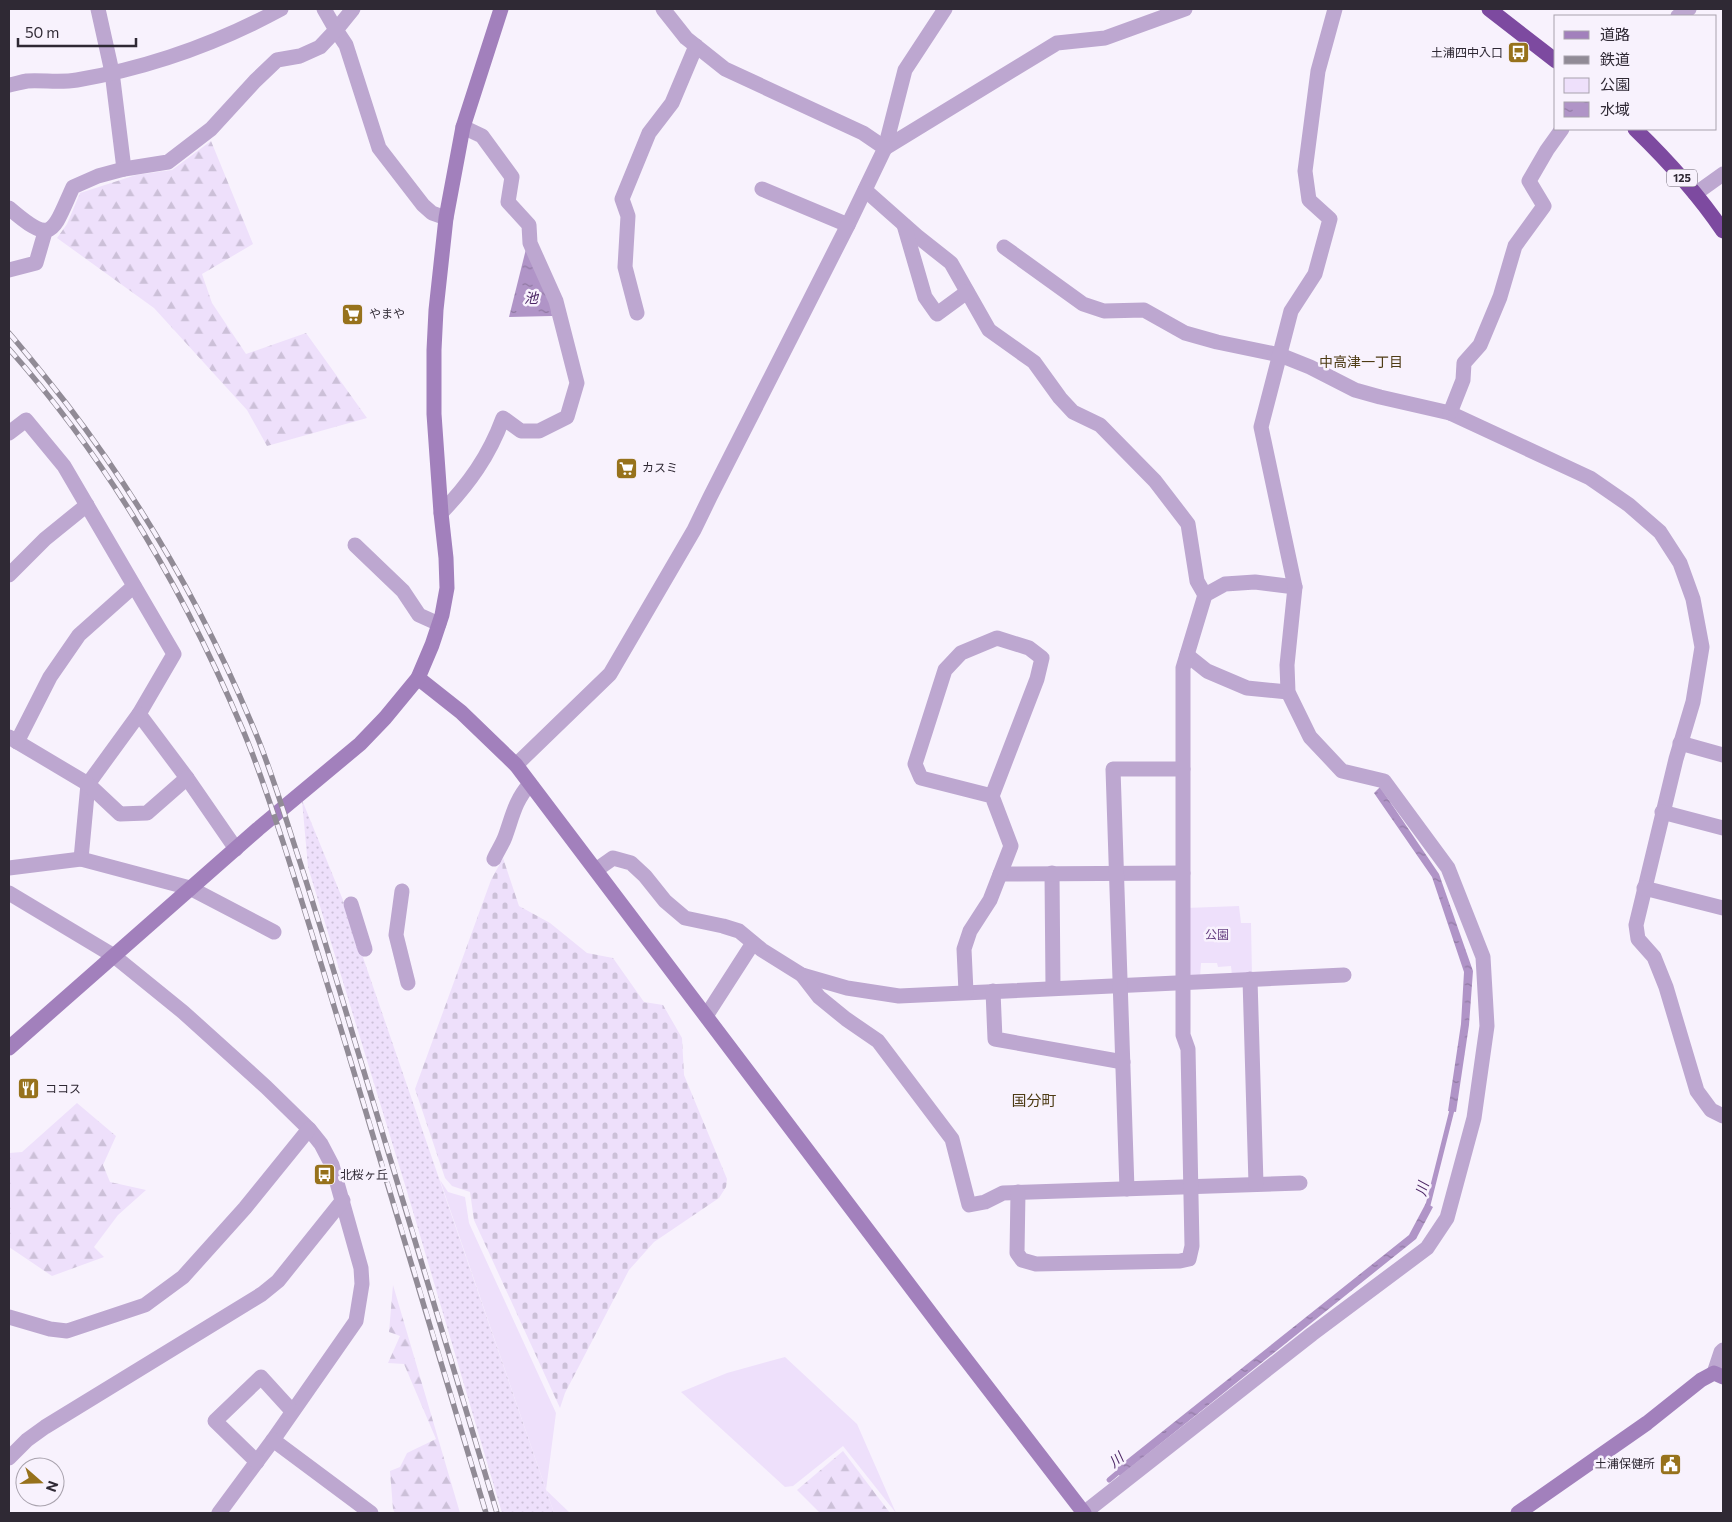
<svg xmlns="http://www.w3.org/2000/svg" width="1732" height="1522" font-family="Commissioner,'Noto Sans JP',sans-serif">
	<defs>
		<pattern id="forest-firs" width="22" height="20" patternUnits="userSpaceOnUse" patternTransform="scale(1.25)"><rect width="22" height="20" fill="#eee0fb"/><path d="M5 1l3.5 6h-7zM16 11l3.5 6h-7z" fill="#ccc0d8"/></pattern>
		<pattern id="cemetery-stones" width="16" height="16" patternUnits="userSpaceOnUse" patternTransform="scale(1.25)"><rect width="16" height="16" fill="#eee0fb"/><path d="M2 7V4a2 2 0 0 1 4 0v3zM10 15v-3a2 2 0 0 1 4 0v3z" fill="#ccc0d8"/></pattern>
		<pattern id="garden-dots" width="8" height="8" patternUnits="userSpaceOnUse" patternTransform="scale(1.25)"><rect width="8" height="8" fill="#eee0fb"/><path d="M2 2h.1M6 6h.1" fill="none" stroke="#ccc0d8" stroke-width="1.8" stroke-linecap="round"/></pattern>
		<pattern id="water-ripples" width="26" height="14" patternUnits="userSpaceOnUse" patternTransform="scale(1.25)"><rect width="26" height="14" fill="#b094c7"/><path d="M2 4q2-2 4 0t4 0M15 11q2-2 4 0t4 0" fill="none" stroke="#9079a2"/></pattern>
	</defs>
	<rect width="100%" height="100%" fill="#f8f2fd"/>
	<g fill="#eee0fb">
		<path d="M 1239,906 L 1241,923 L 1251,923 L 1252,976 L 1232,976 L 1231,966 L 1218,967 L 1217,963 L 1201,963 L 1200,977 L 1190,977 L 1186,908 Z"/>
		<path d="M 440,1180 L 448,1192 L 465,1197 L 469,1223 L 556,1413 L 546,1490 L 570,1513 L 554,1513 Z"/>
		<path d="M 785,1357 L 857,1424 L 896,1513 L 843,1446 L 793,1486 L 785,1487 L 681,1392 L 727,1373 Z"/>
	</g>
	<g fill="url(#forest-firs)">
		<path d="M 211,141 L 253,244 L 202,274 L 212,303 L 246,354 L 306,333 L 367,418 L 267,446 L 247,410 L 154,308 L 57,238 L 67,224 L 80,193 L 136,175 L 172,170 Z"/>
		<path d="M 77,1103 L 116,1136 L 103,1165 L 110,1182 L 146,1190 L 118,1215 L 94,1247 L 104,1257 L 52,1276 L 9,1247 L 9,1153 L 22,1152 Z"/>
		<path d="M 393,1285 L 460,1513 L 395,1513 L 393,1509 L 390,1471 L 400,1467 L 407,1453 L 436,1439 L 404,1364 L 388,1363 L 400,1336 L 389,1332 Z"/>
		<path d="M 843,1451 L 890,1513 L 820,1513 L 797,1490 Z"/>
	</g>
	<path fill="url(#cemetery-stones)" d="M 503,858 L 519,906 L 550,923 L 587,953 L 613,958 L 644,1002 L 663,1005 L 682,1038 L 684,1075 L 727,1179 L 726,1187 L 719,1198 L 654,1242 L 629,1270 L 565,1393 L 560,1408 L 474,1220 L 470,1192 L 452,1186 L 445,1178 L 415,1089 L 491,880 Z"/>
	<path fill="url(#garden-dots)" d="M 302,800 L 345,905 L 554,1513 L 502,1513 L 409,1198 L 308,867 Z"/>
	<g fill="url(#water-ripples)">
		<path d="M 527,245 L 551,302 L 552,316 L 509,317 Z"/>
		<path d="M 1380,787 L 1439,874 L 1473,971 L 1469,1025 L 1456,1112 L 1448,1111 L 1461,1024 L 1464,972 L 1432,877 L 1374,793 Z"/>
		<path d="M 1426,1203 L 1433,1207 L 1416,1239 L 1120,1476 L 1114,1470 L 1409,1235 Z"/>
	</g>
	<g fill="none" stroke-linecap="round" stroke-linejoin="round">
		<g stroke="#b094c7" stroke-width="5">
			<path d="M 1427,1209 L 1453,1106"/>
			<path d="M 1109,1480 L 1122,1469"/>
		</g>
		<g stroke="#bda7d0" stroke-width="15">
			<path d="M 98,9 L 112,72 L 124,169"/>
			<path d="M 353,9 L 336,30 L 346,45 L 379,148 L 423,205 L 432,213 L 446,218"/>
			<path d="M 945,9 L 905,70 L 885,148 L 1057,43 L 1105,38 L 1185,9"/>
			<path d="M 1678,16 L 1689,9"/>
			<path d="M 9,85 C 15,84 21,82 27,81 C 44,80 60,83 77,80 C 147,68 218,43 281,9"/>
			<path d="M 762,189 L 848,225"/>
			<path d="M 865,190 L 917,236 L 951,263 L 989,330 L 1034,362 L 1060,398 L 1073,412 L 1100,425 L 1155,481 L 1188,524 L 1197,581 L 1205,595"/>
			<path d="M 1695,194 L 1723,174"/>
			<path d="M 9,208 C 53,246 52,233 73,187 L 98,176 L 124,169 L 168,162 L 211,129 L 255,81 L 277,60 L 300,56 L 320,47 L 336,30 L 324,9"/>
			<path d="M 904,225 L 925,297 L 937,314 L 967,292"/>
			<path d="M 1004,247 L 1083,304 L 1104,311 L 1144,310 L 1185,333 L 1217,342 L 1280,355 L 1310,367 L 1355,390 L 1380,397 L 1450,413 L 1590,478 L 1629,505 L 1660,532 L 1680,563 L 1693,599 L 1702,647 L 1693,702 L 1676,759 L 1636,925 L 1638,939 L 1654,957 L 1666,987 L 1697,1091 L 1711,1110 L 1723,1116"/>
			<path d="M 9,270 L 36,263 L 45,232"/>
			<path d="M 637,313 L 625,267 L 628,216 L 622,199 L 649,133 L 672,103 L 696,46"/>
			<path d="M 1450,413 L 1463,380 L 1464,363 L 1480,345 L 1500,297 L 1515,246 L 1544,206 L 1529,181 L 1547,150 L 1562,129"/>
			<path d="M 9,433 L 26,420 L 64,466 L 174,654 L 139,714 L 88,784 L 81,859"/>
			<path d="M 441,513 C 469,484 489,456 503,418 L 521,431 L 539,431 L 567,417 L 577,383 L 556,301 L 530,243 L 529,225 L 508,202 L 512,177 L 482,136 L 463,127"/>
			<path d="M 355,545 L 403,591 L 419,615 L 439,624"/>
			<path d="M 9,575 L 45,539 L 87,505"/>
			<path d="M 1187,655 L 1207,671 L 1247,688 L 1288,692"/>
			<path d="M 139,714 L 187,778 L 236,849"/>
			<path d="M 9,737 L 88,784 L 120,814 L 147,813 L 187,778"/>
			<path d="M 17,742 L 50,677 L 79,635 L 134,586"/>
			<path d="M 1680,743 L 1723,755"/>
			<path d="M 516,765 L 610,674 L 694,530 L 710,497 L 848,225 L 885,148 L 863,133 L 725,69 L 686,38 L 663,9"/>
			<path d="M 1662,812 L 1723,828"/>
			<path d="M 494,859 C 497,852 502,845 505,837 C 512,818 515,800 530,784"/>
			<path d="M 9,868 L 81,859 L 190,888 L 274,932"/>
			<path d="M 596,870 L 613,858 L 631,863 L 645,876 L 665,901 L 685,918 L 723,926 L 739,931 L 762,950 L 802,975 L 847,988 L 899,996 L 1344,975"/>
			<path d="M 1052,873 L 1053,988"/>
			<path d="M 1000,874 L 1183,873"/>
			<path d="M 1644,888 L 1723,908"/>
			<path d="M 402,891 L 396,935 L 408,983"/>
			<path d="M 9,893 L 114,956 L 183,1012 L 266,1087 L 309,1129 L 321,1144 L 332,1165 L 361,1268 L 362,1284 L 356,1321 L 273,1440 L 219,1513"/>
			<path d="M 351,904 L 365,949"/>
			<path d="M 802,975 L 819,997 L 846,1019 L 878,1041 L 952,1139 L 969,1205 L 985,1202 L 1003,1193 L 1300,1183"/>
			<path d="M 1250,979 L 1256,1184"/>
			<path d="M 993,991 L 995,1039 L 1123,1062"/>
			<path d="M 966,992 L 964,949 L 970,931 L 990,900 L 1011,846 L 992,796 L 921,778 L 915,764 L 945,670 L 961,653 L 997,638 L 1029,648 L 1042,658 L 1037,679 L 992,796"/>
			<path d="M 706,1016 L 753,943"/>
			<path d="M 1127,1189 L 1113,769 L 1183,769"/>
			<path d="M 1018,1192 L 1017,1253 L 1022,1260 L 1036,1264 L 1180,1261 L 1189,1259 L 1192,1246 L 1188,1049 L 1183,1035 L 1183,668 L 1205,595 L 1225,584 L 1255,582 L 1295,587"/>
			<path d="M 9,1317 L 50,1329 L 67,1331 L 145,1305 L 183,1277 L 245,1208 L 309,1129"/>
			<path d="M 1714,1373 L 1721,1352 L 1723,1350"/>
			<path d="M 273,1440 L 371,1513"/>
			<path d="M 9,1458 L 27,1440 L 45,1427 L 262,1294 L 278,1281 L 343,1200"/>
			<path d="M 257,1462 L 215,1421 L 261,1377 L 292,1411"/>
			<path d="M 1084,1513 L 1312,1334 L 1427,1248 L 1447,1218 L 1474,1118 L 1487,1026 L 1483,957 L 1448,868 L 1384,781 L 1342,771 L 1310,737 L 1288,692 L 1287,665 L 1295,587 L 1261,427 L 1291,311 L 1315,274 L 1330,219 L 1309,200 L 1305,171 L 1318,71 L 1335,9"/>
		</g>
		<g stroke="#a280bc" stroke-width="15">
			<path d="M 418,678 L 461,712 L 516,765 L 944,1331 L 1084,1513"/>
			<path d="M 9,1048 L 258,829 L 360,744 L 385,718 L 418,678 L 432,645 L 442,615 L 447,588 L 446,558 L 441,513 L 434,414 L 434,350 L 436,310 L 446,218 L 463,127 L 501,9"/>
			<path d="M 1518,1513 L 1647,1423 L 1701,1380 L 1714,1373 L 1723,1377"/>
		</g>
		<g stroke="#7d4aa0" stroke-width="15">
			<path d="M 1489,9 L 1556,61"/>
			<path d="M 1635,129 C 1667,160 1698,194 1723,231"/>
		</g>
		<defs>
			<g id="rail">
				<path d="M 9,333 C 29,356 47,379 66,403 C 141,501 203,608 251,722 C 269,763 282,807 296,850 C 317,914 336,978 355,1042 C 403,1199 450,1356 497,1513"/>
				<path d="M 9,349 C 108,460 184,591 242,728 C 258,765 270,803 283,842 C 305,910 326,980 347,1049 C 394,1203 440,1358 486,1513"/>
			</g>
		</defs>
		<use href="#rail" stroke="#918b96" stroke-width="5.5"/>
		<use href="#rail" stroke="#f8f2fd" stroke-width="4" stroke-dasharray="11" stroke-linecap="butt"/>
	</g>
	<defs>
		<symbol id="bus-square" viewBox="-11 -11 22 22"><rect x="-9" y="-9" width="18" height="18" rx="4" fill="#97721c" stroke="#f8f2fd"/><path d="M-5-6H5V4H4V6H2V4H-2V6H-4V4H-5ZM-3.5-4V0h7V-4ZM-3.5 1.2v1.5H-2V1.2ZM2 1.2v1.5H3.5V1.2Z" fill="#fff"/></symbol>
		<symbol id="supermarket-square" viewBox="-11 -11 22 22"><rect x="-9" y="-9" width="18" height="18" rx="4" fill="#97721c" stroke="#f8f2fd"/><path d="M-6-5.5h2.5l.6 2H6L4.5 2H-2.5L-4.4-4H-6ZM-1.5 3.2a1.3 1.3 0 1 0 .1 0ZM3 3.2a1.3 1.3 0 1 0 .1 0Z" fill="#fff"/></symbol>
		<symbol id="restaurant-square" viewBox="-11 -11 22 22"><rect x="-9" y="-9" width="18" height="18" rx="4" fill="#97721c" stroke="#f8f2fd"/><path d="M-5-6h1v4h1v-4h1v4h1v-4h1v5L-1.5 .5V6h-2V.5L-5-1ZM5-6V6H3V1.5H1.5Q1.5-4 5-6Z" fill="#fff"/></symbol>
		<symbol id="civic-square" viewBox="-11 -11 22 22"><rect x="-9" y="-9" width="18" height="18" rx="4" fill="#97721c" stroke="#f8f2fd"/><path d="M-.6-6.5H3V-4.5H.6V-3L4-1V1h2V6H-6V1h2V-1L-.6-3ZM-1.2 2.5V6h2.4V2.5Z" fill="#fff"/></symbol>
	</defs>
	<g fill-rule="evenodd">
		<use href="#bus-square" x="1506" y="40" width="25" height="25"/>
		<use href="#supermarket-square" x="340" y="302" width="25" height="25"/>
		<use href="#supermarket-square" x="614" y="456" width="25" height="25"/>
		<use href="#restaurant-square" x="16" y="1076" width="25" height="25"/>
		<use href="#bus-square" x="312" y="1162" width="25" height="25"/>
		<use href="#civic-square" x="1658" y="1452" width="25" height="25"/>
	</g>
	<g text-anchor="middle" stroke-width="5" stroke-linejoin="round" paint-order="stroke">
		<rect fill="#f8f2fd" stroke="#6b6570" stroke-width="1" x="1667" y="169.5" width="30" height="17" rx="4"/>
		<g font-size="11" font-weight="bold" fill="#2f2934">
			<text x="1682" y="182">125</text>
		</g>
		<g font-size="12" fill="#2f2934" stroke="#f8f2fd" text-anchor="start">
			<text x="1503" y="57" text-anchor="end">土浦四中入口</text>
			<text x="369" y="318">やまや</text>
			<text x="642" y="472">カスミ</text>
			<text x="45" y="1093">ココス</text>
			<text x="340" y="1179">北桜ヶ丘</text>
			<text x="1655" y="1468" text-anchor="end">土浦保健所</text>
		</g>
		<g font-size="12" fill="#674182" stroke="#f8f2fd">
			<text x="1217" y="939">公園</text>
		</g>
		<g font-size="14" font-style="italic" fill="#4b2564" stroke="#f8f2fd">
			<text x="531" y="303">池</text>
			<text transform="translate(1422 1189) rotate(-76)" y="5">川</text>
			<text transform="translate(1116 1460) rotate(-39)" y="5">川</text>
		</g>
		<g font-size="14" fill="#4d3b14" stroke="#f8f2fd">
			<text x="1361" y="367">中高津一丁目</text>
		</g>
		<g font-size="15" fill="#4d3b14" stroke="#f8f2fd">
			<text x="1034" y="1106">国分町</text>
		</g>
	</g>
	<rect width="1732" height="1522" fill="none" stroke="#2f2934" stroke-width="20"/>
	<rect x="1554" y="15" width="162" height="115" fill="#f8f2fd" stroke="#a8a2ad"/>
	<rect x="1564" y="31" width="25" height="8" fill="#a280bc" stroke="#a8a2ad"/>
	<text x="1600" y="40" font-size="15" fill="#2f2934">道路</text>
	<rect x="1564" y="56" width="25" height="8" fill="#918b96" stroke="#a8a2ad"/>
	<text x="1600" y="65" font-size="15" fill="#2f2934">鉄道</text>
	<rect x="1564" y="78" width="25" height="15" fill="#eee0fb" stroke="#a8a2ad"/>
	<text x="1600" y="90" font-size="15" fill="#2f2934">公園</text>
	<rect x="1564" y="102" width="25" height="15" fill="url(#water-ripples)" stroke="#a8a2ad"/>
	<text x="1600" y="115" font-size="15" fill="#2f2934">水域</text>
	<g transform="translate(40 1482) rotate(110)"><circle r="24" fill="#f8f2fd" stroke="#a8a2ad"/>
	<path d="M0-4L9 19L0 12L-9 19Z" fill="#97721c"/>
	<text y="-8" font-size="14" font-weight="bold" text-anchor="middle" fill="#2f2934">N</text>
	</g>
	<path d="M18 38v8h118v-8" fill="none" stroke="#2f2934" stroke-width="2.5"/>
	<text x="25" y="38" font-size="15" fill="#2f2934" stroke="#f8f2fd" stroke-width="4" paint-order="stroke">50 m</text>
</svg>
